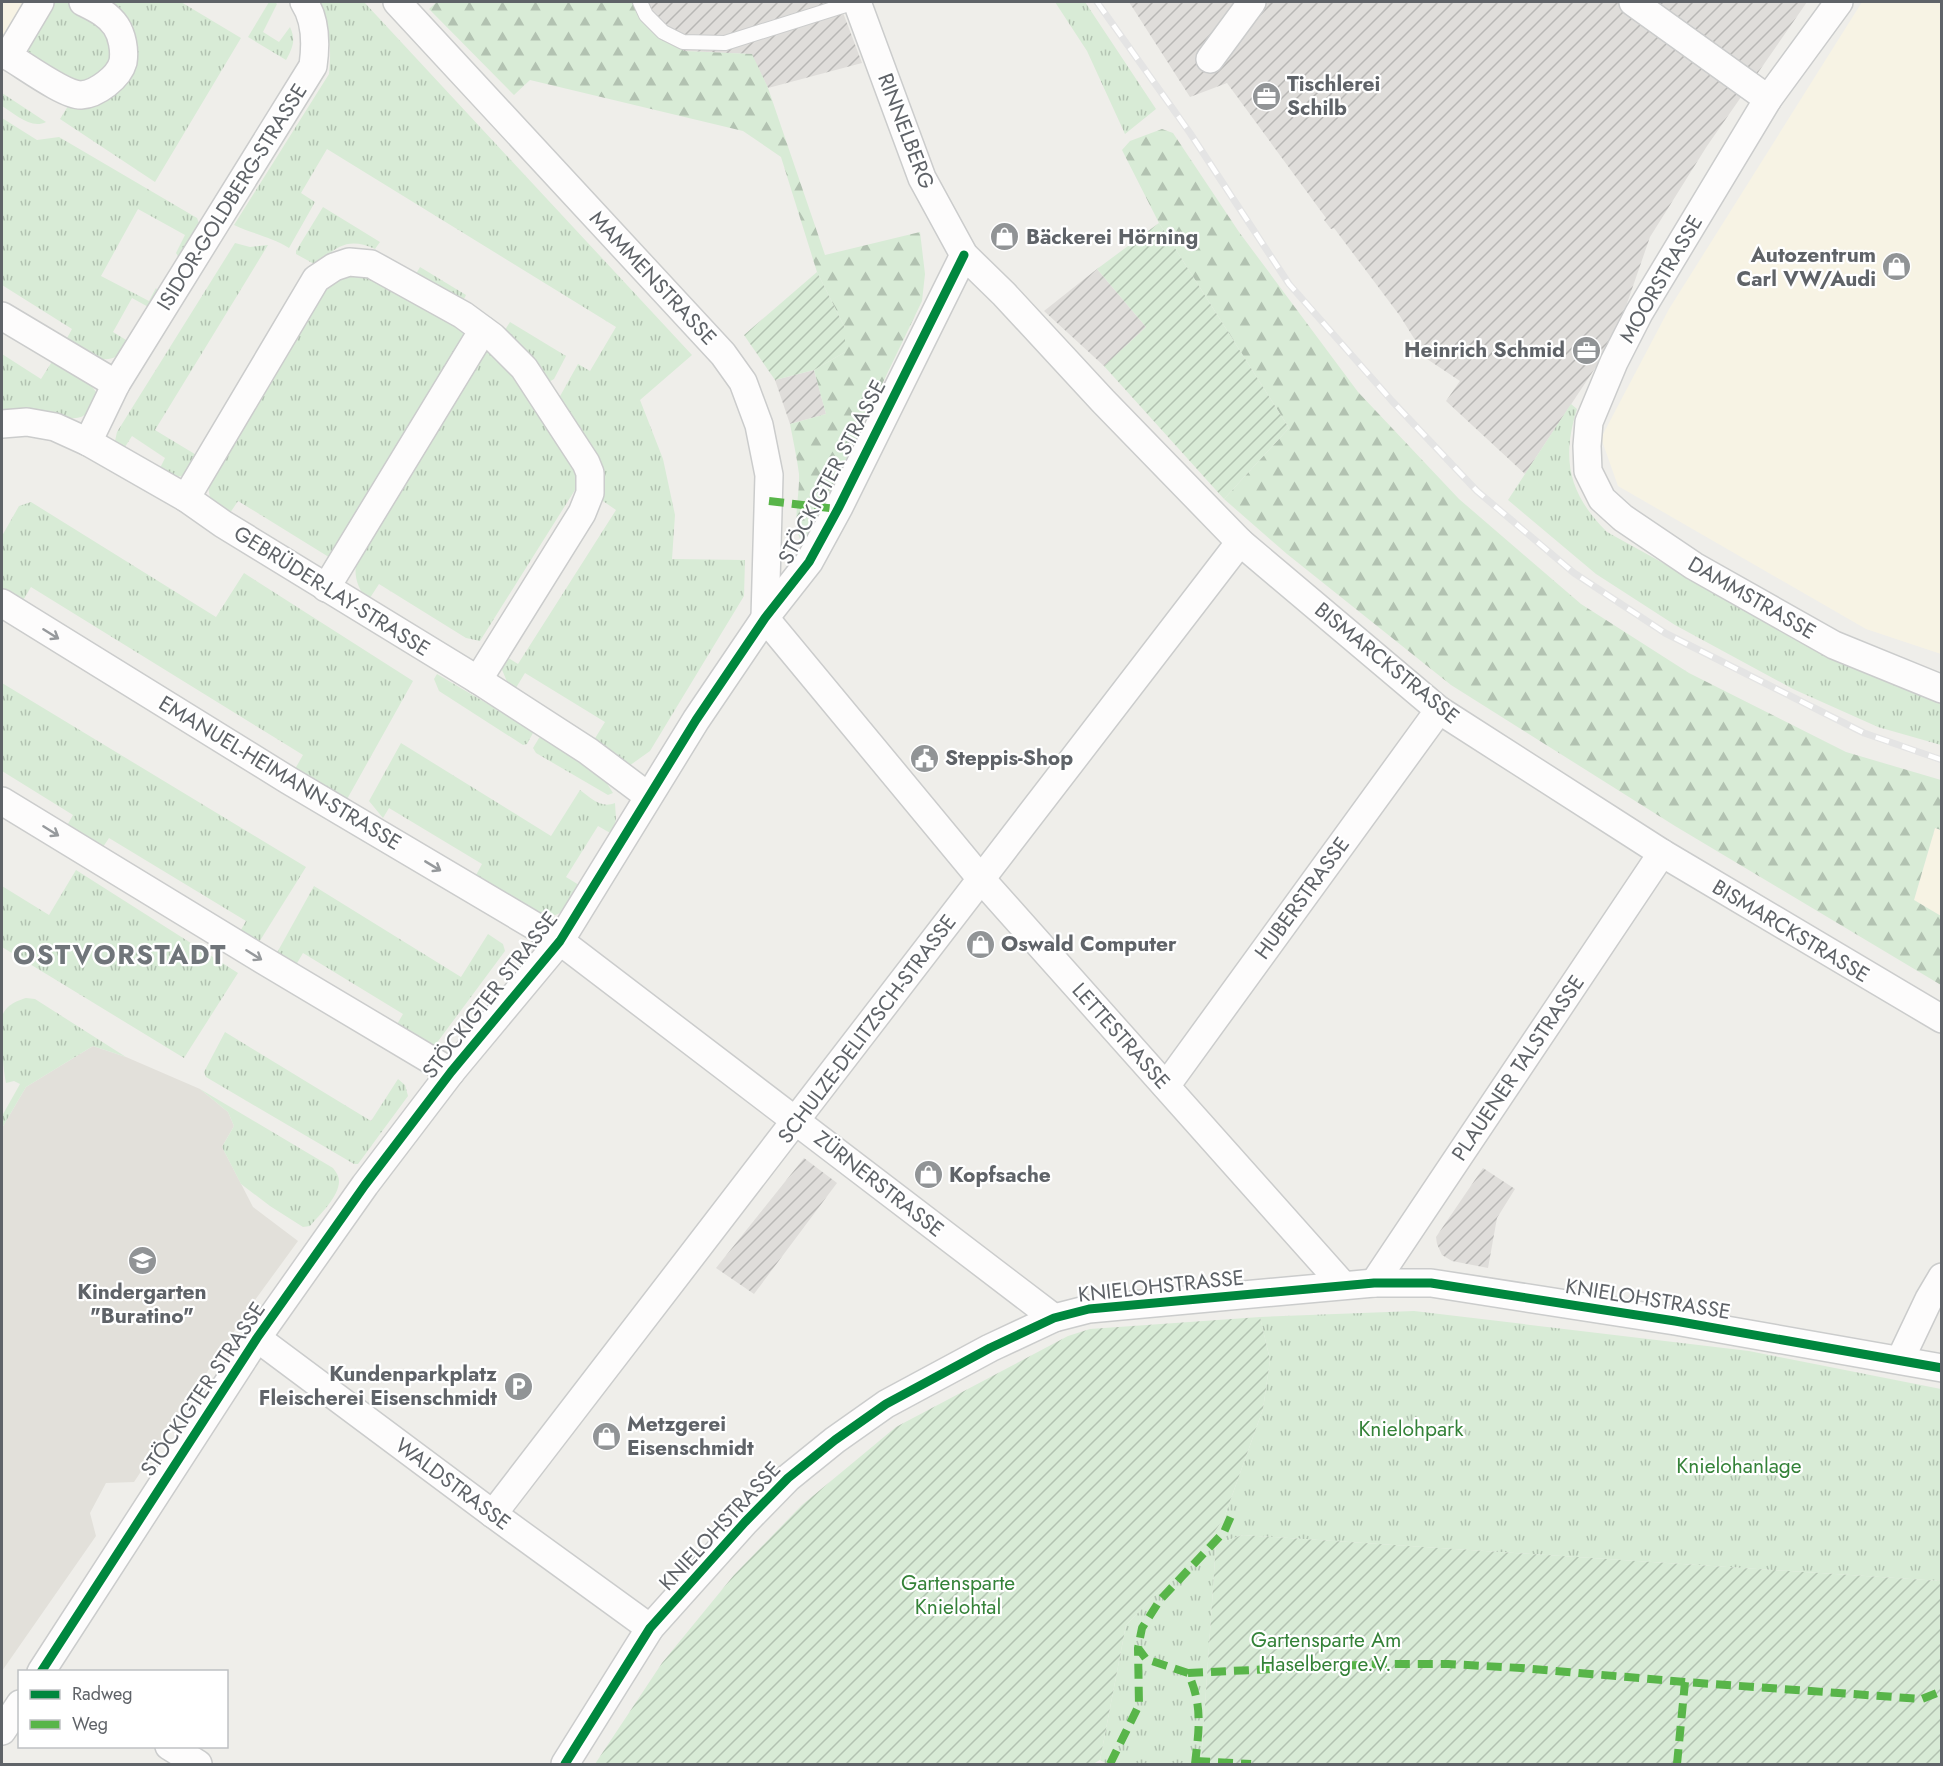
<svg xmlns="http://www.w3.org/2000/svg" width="1943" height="1766" font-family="Jost,sans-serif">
	<defs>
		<pattern id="industrial-furrows" width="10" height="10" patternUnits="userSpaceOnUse" patternTransform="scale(1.5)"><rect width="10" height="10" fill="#dfddda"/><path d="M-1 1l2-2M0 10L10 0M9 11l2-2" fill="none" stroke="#b8b7b5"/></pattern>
		<pattern id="grass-tufts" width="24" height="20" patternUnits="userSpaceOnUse" patternTransform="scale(1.5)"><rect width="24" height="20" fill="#d8ebd6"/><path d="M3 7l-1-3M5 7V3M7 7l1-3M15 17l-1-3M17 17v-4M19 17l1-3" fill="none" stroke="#b2c2b1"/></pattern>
		<pattern id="forest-firs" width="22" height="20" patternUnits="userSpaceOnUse" patternTransform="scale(1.5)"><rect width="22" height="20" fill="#d8ebd6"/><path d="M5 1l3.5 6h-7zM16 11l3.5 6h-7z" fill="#b2c2b1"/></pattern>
		<pattern id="garden-furrows" width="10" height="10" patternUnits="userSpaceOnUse" patternTransform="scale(1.5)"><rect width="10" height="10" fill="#d8ebd6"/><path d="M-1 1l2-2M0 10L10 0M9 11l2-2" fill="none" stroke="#b2c2b1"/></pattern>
	</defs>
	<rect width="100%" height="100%" fill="#efeeea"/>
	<g fill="#f7f3e4">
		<path d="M 2,2 L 24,2 L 2,40 Z"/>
		<path d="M 1862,2 L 1941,2 L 1941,654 L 1866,629 L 1618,486 L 1601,438 L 1669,309 Z"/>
		<path d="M 1935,828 L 1941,830 L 1941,916 L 1914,900 Z"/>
	</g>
	<g fill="url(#industrial-furrows)">
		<path d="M 633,2 L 839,2 L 862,63 L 768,88 L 751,54 L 684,51 L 644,23 Z"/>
		<path d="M 1129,2 L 1807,2 L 1707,146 L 1650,237 L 1615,338 L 1525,474 L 1446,401 L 1460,381 L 1427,359 L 1400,316 L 1334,228 L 1331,229 L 1324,220 L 1326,218 L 1227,83 L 1190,97 Z"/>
		<path d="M 1097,269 L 1146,327 L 1104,366 L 1044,311 Z"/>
		<path d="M 814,370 L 826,414 L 790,424 L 775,380 Z"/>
		<path d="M 804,1158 L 837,1183 L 754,1294 L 716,1268 Z"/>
		<path d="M 1483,1168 L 1515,1189 L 1497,1218 L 1488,1268 L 1452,1261 L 1442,1255 L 1437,1244 L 1436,1237 Z"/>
	</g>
	<path fill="#e2e0da" d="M 93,1046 L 126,1057 L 200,1089 L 228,1112 L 234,1126 L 222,1147 L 253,1207 L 298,1241 L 255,1300 L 134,1482 L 106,1483 L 90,1513 L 96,1536 L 2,1671 L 2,1128 L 26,1087 Z"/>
	<g fill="url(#grass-tufts)">
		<path d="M 53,2 L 67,2 L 103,21 L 115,47 L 107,72 L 81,83 L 67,81 L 25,55 L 24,44 Z"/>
		<path d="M 100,2 L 181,2 L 241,38 L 155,182 L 60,119 L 70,103 L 125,77 Z"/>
		<path d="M 269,2 L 275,2 L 277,4 L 263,32 L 279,42 L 290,27 C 296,40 293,47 286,60 L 248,37 Z"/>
		<path d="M 318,2 L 364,2 L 692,355 L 640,400 L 663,459 L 675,515 L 672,559 L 745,560 L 744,596 L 650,751 L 629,766 L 594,740 L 605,722 L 525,673 L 514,691 L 508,684 L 500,665 L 505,656 L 518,664 L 616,510 L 600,499 L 605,490 L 597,461 L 559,398 L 578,364 L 590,371 L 616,327 L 327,149 L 301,193 L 315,202 L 289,248 C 272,237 253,234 234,225 L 329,74 C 332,43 329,30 318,2 Z"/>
		<path d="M 1055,2 L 1085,2 L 1156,109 L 1125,134 L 1087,51 Z"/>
		<path d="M 2,93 L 46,122 C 31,130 14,113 2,106 Z"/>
		<path d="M 2,118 L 37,140 L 59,137 L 197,218 L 200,226 L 182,263 L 176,253 L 185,235 L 138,209 L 101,276 L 149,301 L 156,288 L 160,294 L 152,309 L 132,298 L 113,332 L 131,343 C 108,373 92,355 66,340 L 72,329 L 2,285 Z"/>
		<path d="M 323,207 L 380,242 L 375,249 C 348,237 337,246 316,265 L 296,254 L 296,251 Z"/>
		<path d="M 235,243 L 250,247 L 268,245 L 155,430 L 198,456 C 187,478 181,482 159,470 L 165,458 L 132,436 L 123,450 L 115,441 L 117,432 Z"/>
		<path d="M 420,267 L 466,295 L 462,303 L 416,274 Z"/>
		<path d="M 355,268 L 471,333 L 332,559 L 238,501 L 228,516 C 208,505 208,496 209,475 L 321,288 Z"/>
		<path d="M 510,322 L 566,356 L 554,379 L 547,383 L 503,333 Z"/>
		<path d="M 491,344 L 561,438 L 580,482 L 480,641 L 466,638 L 379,584 L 368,601 C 358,588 354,579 356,562 L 488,345 Z"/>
		<path d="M 2,354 L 41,379 L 53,360 L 88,381 L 96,392 C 94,402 93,411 83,416 C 71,423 18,414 2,413 Z"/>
		<path d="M 1571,404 L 1577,409 C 1561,460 1569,494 1607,532 L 1842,662 L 1931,700 L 1941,703 L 1941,745 L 1878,727 L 1793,689 L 1675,625 L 1596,574 L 1508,500 Z"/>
		<path d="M 31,502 L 216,617 L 244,573 L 413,681 L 346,801 L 295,769 L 303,755 L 31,587 L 22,602 L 2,589 L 2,536 L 19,506 Z"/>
		<path d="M 437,674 L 532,730 L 533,733 L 527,744 L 523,745 L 439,691 L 434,679 Z"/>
		<path d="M 2,683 L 306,867 L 256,947 L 238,935 L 246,921 L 109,838 L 99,853 L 65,829 L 73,815 L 2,771 Z"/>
		<path d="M 542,736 L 598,769 L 613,793 L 608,795 L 536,753 L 533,748 L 539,738 Z"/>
		<path d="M 401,743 L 551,836 L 580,790 C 591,798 601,809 615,803 L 616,819 L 612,834 L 598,826 L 566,877 L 579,885 C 574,893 568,906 561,912 C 540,928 494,889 475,877 L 482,864 L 389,808 L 383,818 L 369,801 Z"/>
		<path d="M 76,870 L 238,973 L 184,1058 L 2,947 L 2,886 L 49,915 Z"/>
		<path d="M 314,886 L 461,977 L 488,934 L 503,944 L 505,951 L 433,1048 L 392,1033 L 403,1014 L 303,953 L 293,970 L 274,958 Z"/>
		<path d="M 26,998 L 35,999 L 126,1057 L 93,1046 L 26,1087 L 2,1128 L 2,1116 L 20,1084 L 14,1081 L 6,1083 C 3,1068 0,1033 2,1018 C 4,1006 16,1001 26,998 Z"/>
		<path d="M 225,1032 L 371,1121 L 398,1079 L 405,1085 L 408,1096 L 358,1164 L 354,1164 L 206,1077 L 204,1072 Z"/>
		<path d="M 200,1089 L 333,1168 C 336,1172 339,1176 339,1181 C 339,1197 320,1214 310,1226 L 303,1227 L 270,1206 L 241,1184 L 222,1147 L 234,1126 L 228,1112 Z"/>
		<path d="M 1414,1311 L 1749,1351 L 1941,1389 L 1941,1581 L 1243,1535 L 1216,1544 L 1201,1764 L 1107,1764 L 1100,1760 L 1126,1625 L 1209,1540 L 1224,1518 L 1263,1409 L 1270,1360 L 1260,1317 Z"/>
	</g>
	<g fill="url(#forest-firs)">
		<path d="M 437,2 L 633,2 L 644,23 L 684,51 L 752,54 L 768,88 L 825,255 L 920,232 L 925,274 L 922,301 L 804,547 C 790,525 800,500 799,474 C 797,458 793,440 790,424 L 826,414 L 814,370 L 845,352 L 845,328 L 817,272 L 781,157 L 743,131 L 530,80 L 514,95 L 429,9 Z"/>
		<path d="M 1162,129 L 1173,133 L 1239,232 L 1358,392 L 1459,499 L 1581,604 L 1689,673 L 1846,752 L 1941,780 L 1941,830 L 1935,828 L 1914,900 L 1941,916 L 1941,985 L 1675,826 L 1451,685 L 1287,554 L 1224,499 L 1289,428 L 1159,223 L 1122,150 L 1130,141 Z"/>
	</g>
	<g fill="url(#garden-furrows)">
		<path d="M 1159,223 L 1289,428 L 1224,499 L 1104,366 L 1146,327 L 1097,269 Z"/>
		<path d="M 817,272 L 845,328 L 845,352 L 814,370 L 775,380 L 744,335 Z"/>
		<path d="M 1260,1317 L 1270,1360 L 1263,1409 L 1224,1518 L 1209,1540 L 1126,1625 L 1100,1760 L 1093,1764 L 595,1764 L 662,1663 L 734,1575 L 802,1505 L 896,1427 L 1068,1336 L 1090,1329 Z"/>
		<path d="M 1243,1535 L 1941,1581 L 1941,1764 L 1201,1764 L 1216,1544 Z"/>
	</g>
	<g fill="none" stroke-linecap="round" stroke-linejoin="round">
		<defs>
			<path id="lane" d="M 640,2 L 646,15 L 663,32 L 683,42 L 725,43 L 855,2"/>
			<g id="street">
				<path d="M 40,2 L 8,56 C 24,65 64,95 81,95 C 97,94 119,77 123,62 C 125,50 122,35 116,26 C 108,14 95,8 83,2"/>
				<path d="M 397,2 L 723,354 L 743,382 L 759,425 L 769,475 L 765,618"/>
				<path d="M 857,2 L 922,178 L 964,255 L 1004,294 L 1103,401 L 1240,542 L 1439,710 L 1662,853 L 1942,1019"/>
				<path d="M 1633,2 L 1768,99"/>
				<path d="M 1839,2 L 1768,99 L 1639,313 L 1614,362 L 1589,422 L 1587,446 L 1588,471 L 1602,499 L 1623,518 L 1694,566 L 1834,645 L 1942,689"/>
				<path d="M 1210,59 L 1252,2"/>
				<path d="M 2,316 L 116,384"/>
				<path d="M 2,424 L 27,422 L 55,427 L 88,442 L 186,498 L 223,524 L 478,680 L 588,751 L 648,796"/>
				<path d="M 88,442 L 116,384 L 313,66 C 316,45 316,20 304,2"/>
				<path d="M 186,498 L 316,279 L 334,267 L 349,262 L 371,264 L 463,315 L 493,337 L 524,368 L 586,463 L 590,473 L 590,493 L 582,513 L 478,680"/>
				<path d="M 326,588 L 483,330"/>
				<path d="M 2,603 L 288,780 L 560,941 L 1054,1318"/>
				<path d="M 765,618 L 982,880 L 1343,1285"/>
				<path d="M 2,801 L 263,960 L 451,1072"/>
				<path d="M 1166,1086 L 1439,710"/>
				<path d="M 1374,1283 L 1662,853"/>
				<path d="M 257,1338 L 493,1514 L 650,1628"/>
				<path d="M 1900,1360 L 1929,1299 L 1942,1277"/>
				<path d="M 493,1514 L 1240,542"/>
				<path d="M 41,1672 L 257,1338 L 365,1185 L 451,1072 L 560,941 L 696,720 L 765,618 L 809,562 L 839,507 L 964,255"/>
				<path d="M 2,1731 L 20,1704"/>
				<path d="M 169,1746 L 198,1764"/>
				<path d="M 565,1764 L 650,1628 L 745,1522 L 788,1478 L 835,1440 L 886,1404 L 990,1348 L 1054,1318 L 1089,1309 L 1374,1283 L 1431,1283 L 1675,1321 L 1942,1368"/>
			</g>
		</defs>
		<use href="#lane" stroke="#cbcccc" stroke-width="16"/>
		<use href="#street" stroke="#cbcccc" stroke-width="30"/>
		<use href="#lane" stroke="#fdfcfc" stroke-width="14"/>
		<use href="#street" stroke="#fdfcfc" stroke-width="27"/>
		<defs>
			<path id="rail" d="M 1097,2 L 1190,133 L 1289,284 L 1392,401 L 1477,491 L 1574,573 L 1665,633 L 1864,733 L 1942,760"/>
		</defs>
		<use href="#rail" stroke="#e4e4e4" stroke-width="7"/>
		<use href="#rail" stroke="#fff" stroke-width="4.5" stroke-dasharray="14" stroke-linecap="butt"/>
		<g stroke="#58b549" stroke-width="8" stroke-dasharray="15 8" stroke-linecap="butt">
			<path d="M 769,501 L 837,509"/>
			<path d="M 1188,1673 L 1381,1664 L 1448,1664 L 1521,1668 L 1685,1682 L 1922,1699 L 1942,1691"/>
			<path d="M 1195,1761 L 1251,1764"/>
			<path d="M 1110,1764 L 1139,1705 L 1138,1648"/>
			<path d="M 1195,1764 C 1199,1729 1203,1706 1188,1673 L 1146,1659 L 1138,1648 L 1142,1628 L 1160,1600 L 1224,1532 L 1231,1516"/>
			<path d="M 1677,1764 L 1685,1682"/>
		</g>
		<defs>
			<g id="cycleway">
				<path d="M 41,1672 L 257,1338 L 365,1185 L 451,1072 L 560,941 L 696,720 L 765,618 L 809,562 L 839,507 L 964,255"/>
				<path d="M 565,1764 L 650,1628 L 745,1522 L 788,1478 L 835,1440 L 886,1404 L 990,1348 L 1054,1318 L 1089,1309 L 1374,1283 L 1431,1283 L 1675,1321 L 1942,1368"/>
			</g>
		</defs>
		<use href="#cycleway" stroke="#fff" stroke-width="13"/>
		<use href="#cycleway" stroke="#00873e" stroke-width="9"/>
	</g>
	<defs><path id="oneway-shaft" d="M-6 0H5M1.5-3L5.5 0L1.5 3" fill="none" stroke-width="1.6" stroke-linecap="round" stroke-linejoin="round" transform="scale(1.5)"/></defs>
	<g stroke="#96999c">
		<use href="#oneway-shaft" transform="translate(51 634) rotate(32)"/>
		<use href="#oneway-shaft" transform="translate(51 831) rotate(32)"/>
		<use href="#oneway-shaft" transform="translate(433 866) rotate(31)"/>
		<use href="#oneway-shaft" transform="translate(254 955) rotate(32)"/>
	</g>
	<defs>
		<symbol id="office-disc" viewBox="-11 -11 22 22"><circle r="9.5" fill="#919496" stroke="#fff"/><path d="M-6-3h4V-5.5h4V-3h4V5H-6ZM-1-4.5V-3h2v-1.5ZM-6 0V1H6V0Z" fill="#fff"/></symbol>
		<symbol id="shop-disc" viewBox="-11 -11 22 22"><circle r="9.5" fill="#919496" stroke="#fff"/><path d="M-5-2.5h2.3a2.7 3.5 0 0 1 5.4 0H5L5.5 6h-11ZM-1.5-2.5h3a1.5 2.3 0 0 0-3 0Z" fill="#fff"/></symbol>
		<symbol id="civic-disc" viewBox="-11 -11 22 22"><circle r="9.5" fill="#919496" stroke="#fff"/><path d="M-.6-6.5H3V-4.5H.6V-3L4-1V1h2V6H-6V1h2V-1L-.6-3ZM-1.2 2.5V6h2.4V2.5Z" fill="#fff"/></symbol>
		<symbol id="school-disc" viewBox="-11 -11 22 22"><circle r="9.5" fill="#919496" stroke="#fff"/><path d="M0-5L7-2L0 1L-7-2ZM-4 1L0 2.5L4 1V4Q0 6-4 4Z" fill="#fff"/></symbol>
		<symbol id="parking-disc" viewBox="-11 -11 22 22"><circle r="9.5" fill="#919496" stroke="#fff"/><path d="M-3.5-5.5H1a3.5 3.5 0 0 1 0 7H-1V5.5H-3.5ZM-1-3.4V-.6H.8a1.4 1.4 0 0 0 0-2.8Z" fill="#fff"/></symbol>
	</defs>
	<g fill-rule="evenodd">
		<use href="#office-disc" x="1250" y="80" width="33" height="33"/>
		<use href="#shop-disc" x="988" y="220" width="33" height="33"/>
		<use href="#shop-disc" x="1880" y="250" width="33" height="33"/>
		<use href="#office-disc" x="1570" y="334" width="33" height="33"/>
		<use href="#civic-disc" x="908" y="742" width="33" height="33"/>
		<use href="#shop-disc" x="964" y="928" width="33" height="33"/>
		<use href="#shop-disc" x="912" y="1158" width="33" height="33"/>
		<use href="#school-disc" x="126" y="1244" width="33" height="33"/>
		<use href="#parking-disc" x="502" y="1370" width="33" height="33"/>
		<use href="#shop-disc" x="590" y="1420" width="33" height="33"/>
	</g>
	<g text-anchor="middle" stroke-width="4.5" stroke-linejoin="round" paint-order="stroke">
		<g font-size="21" font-weight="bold" fill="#5f6368" stroke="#fff" text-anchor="start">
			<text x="1287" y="91">Tischlerei<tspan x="1287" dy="24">Schilb</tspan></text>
			<text x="1026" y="244">Bäckerei Hörning</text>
			<text x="1876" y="262" text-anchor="end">Autozentrum<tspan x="1876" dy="24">Carl VW/Audi</tspan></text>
			<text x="1565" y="357" text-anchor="end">Heinrich Schmid</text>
			<text x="945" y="765">Steppis-Shop</text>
			<text x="1001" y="951">Oswald Computer</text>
			<text x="949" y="1182">Kopfsache</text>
			<text x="142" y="1299" text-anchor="middle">Kindergarten<tspan x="142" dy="24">"Buratino"</tspan></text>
			<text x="497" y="1381" text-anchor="end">Kundenparkplatz<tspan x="497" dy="24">Fleischerei Eisenschmidt</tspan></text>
			<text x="627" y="1431">Metzgerei<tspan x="627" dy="24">Eisenschmidt</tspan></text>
		</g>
		<g font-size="21" fill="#5f6368" stroke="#fff">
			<text transform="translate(906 131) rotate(69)" y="7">RINNELBERG</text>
			<text transform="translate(232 197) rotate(-58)" y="7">ISIDOR-GOLDBERG-STRASSE</text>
			<text transform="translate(653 278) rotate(47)" y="7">MAMMENSTRASSE</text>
			<text transform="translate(1661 279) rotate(-60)" y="7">MOORSTRASSE</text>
			<text transform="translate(832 472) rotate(-62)" y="7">STÖCKIGTER STRASSE</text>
			<text transform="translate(332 591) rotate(32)" y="7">GEBRÜDER-LAY-STRASSE</text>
			<text transform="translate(1752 598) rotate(30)" y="7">DAMMSTRASSE</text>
			<text transform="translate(1387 663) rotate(39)" y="7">BISMARCKSTRASSE</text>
			<text transform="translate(280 773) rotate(31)" y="7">EMANUEL-HEIMANN-STRASSE</text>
			<text transform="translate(1302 898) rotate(-54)" y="7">HUBERSTRASSE</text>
			<text transform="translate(1791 931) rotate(31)" y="7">BISMARCKSTRASSE</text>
			<text transform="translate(490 995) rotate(-52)" y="7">STÖCKIGTER STRASSE</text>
			<text transform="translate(867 1029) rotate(-53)" y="7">SCHULZE-DELITZSCH-STRASSE</text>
			<text transform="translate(1121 1036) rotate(48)" y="7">LETTESTRASSE</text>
			<text transform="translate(1518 1068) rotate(-56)" y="7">PLAUENER TALSTRASSE</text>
			<text transform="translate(879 1184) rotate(38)" y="7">ZÜRNERSTRASSE</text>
			<text transform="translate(1161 1286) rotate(-6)" y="7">KNIELOHSTRASSE</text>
			<text transform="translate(1648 1299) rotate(9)" y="7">KNIELOHSTRASSE</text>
			<text transform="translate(203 1389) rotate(-56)" y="7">STÖCKIGTER STRASSE</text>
			<text transform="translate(453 1484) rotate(37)" y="7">WALDSTRASSE</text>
			<text transform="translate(720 1526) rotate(-47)" y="7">KNIELOHSTRASSE</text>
		</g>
		<g font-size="21" fill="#348238" stroke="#fff">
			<text x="1411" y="1436">Knielohpark</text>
			<text x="1739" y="1473">Knielohanlage</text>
			<text x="958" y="1590">Gartensparte<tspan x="958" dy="24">Knielohtal</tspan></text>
			<text x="1326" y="1647">Gartensparte Am<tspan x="1326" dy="24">Haselberg e.V.</tspan></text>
		</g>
		<g font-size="27" font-weight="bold" letter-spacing="1.5" fill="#70757a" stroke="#fff">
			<text x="120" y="964">OSTVORSTADT</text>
		</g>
	</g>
	<rect width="1943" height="1766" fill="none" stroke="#5f6368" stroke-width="6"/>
	<rect x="18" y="1670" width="210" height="78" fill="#ffffff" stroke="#bfc1c3" stroke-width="1.5"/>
	<rect x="30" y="1690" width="30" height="9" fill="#00873e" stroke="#bfc1c3" stroke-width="1.5"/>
	<text x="72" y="1700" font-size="18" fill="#5f6368">Radweg</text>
	<rect x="30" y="1720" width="30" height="9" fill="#58b549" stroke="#bfc1c3" stroke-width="1.5"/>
	<text x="72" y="1730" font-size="18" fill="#5f6368">Weg</text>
</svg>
